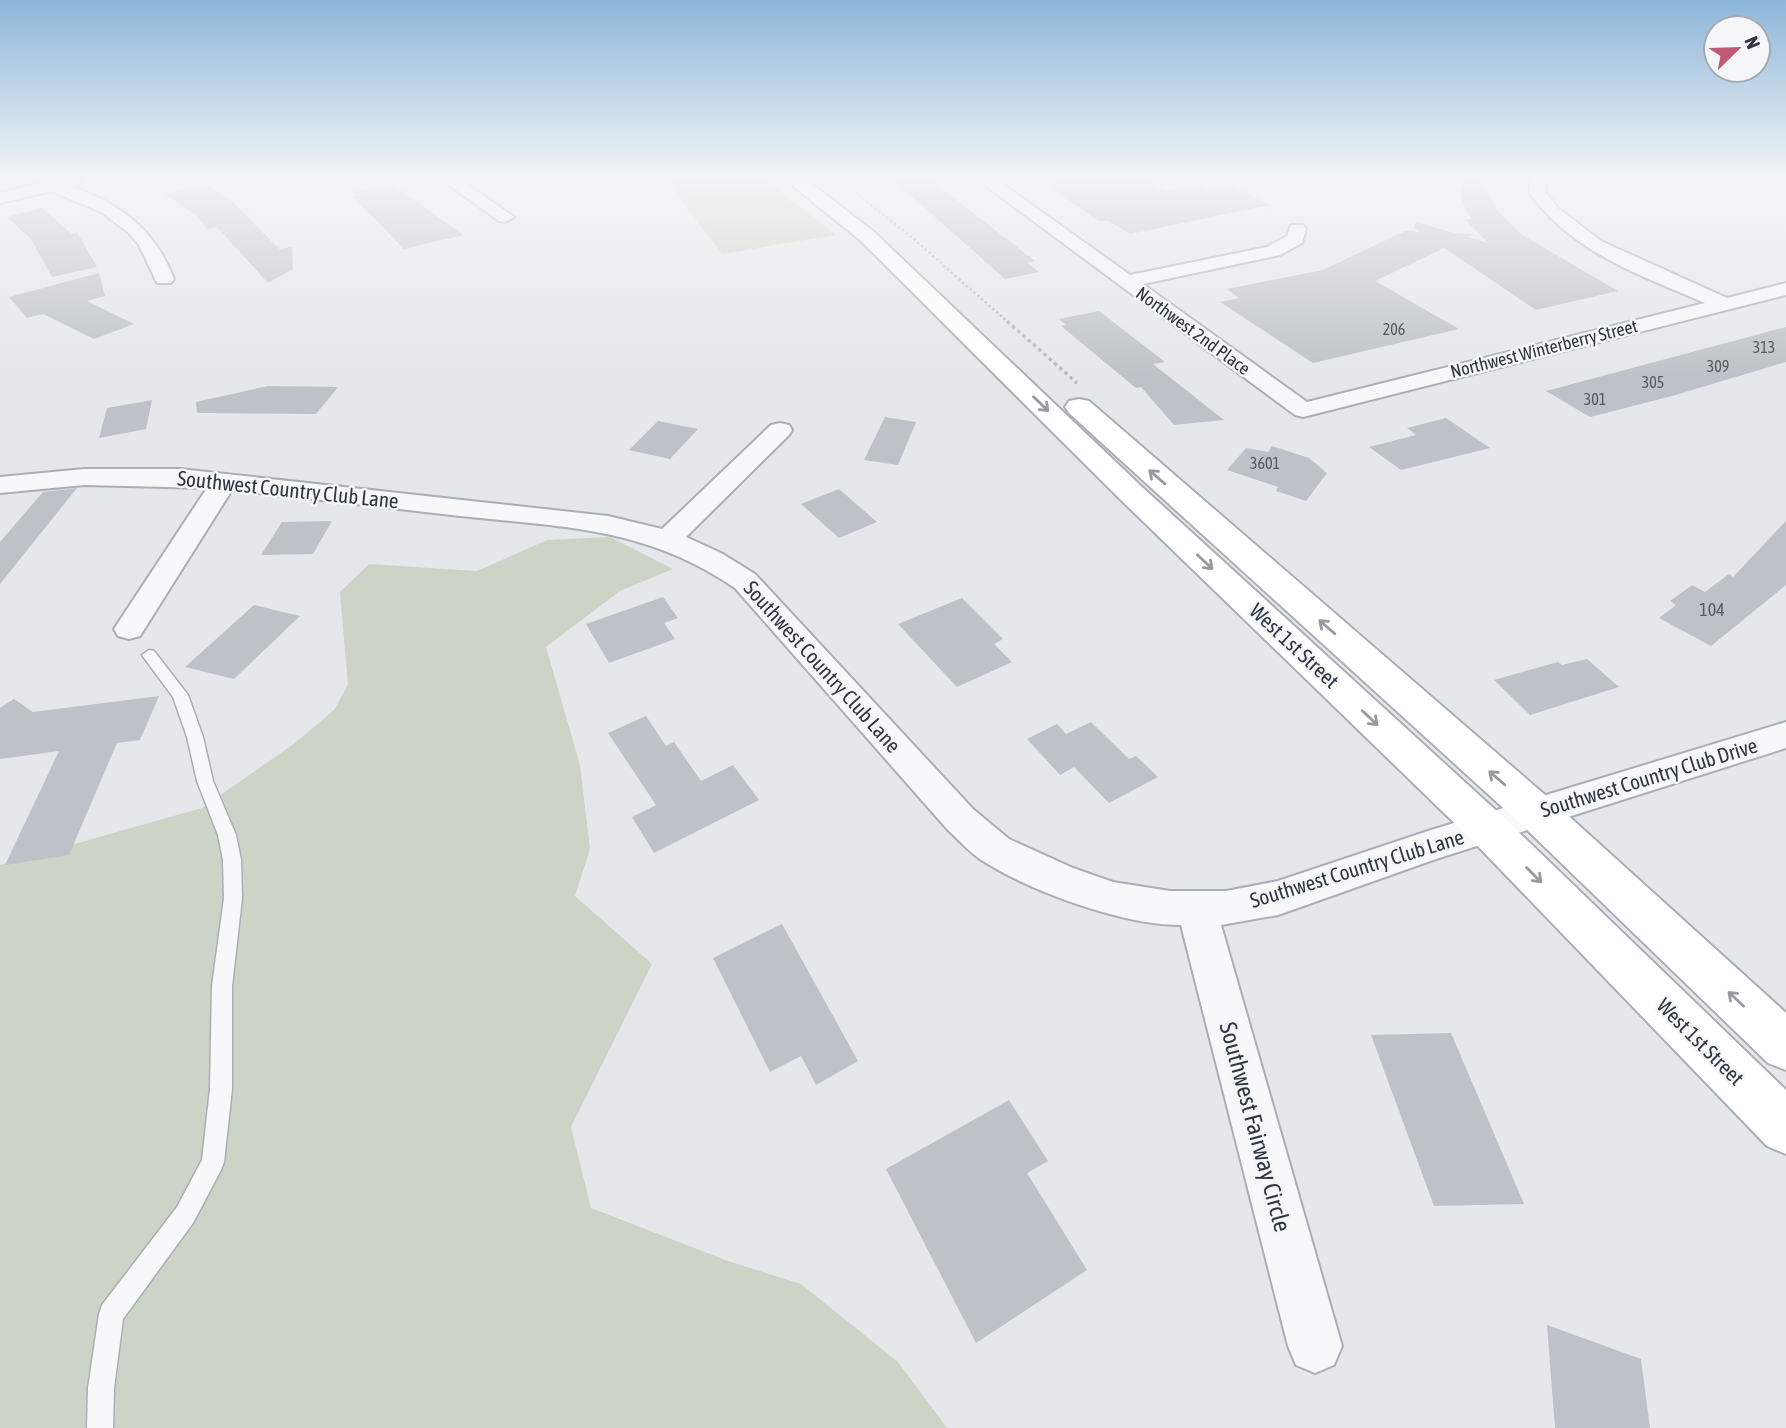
<svg xmlns="http://www.w3.org/2000/svg" width="1786" height="1428" font-family="'Asap Condensed',sans-serif">
	<rect width="100%" height="100%" fill="#e5e8eb"/>
	<g fill="#cbd4c7">
		<path d="M 664,177 L 762,177 L 836,235 L 722,254 Z"/>
		<path d="M 610,537 L 673,569 L 620,591 L 546,647 L 580,765 L 590,849 L 575,896 L 652,964 L 571,1127 L 591,1208 L 728,1261 L 801,1284 L 898,1362 L 947,1428 L 0,1428 L 0,865 L 202,808 L 295,743 L 334,710 L 348,685 L 340,592 L 369,564 L 477,571 L 547,540 Z"/>
	</g>
	<g fill="#bcc2c7">
		<path d="M 890,177 L 927,177 L 1035,261 L 1027,263 L 1039,272 L 1005,279 Z"/>
		<path d="M 1088,177 L 1143,177 L 1166,191 L 1201,185 L 1209,189 L 1231,185 L 1269,205 L 1130,234 L 1109,221 L 1099,221 L 1045,184 Z"/>
		<path d="M 1464,177 L 1479,177 L 1498,211 L 1522,235 L 1618,291 L 1536,310 L 1444,248 L 1375,281 L 1459,329 L 1313,363 L 1220,302 L 1239,298 L 1227,289 L 1323,270 L 1405,231 L 1420,232 L 1414,227 L 1416,222 L 1454,233 L 1472,234 L 1467,237 L 1488,243 L 1465,219 L 1471,219 L 1460,197 Z"/>
		<path d="M 391,183 L 463,235 L 404,249 L 352,196 L 356,195 L 352,192 Z"/>
		<path d="M 206,184 L 230,199 L 279,249 L 292,247 L 293,269 L 268,283 L 217,227 L 207,229 L 196,215 L 164,194 Z"/>
		<path d="M 42,208 L 72,234 L 77,232 L 97,267 L 52,277 L 31,239 L 7,217 Z"/>
		<path d="M 99,273 L 105,296 L 87,301 L 134,324 L 94,339 L 43,314 L 27,318 L 9,297 Z"/>
		<path d="M 1099,311 L 1165,362 L 1153,364 L 1224,420 L 1174,425 L 1141,387 L 1136,388 L 1061,326 L 1066,325 L 1059,319 Z"/>
		<path d="M 1786,327 L 1786,362 L 1672,396 L 1590,417 L 1546,391 Z"/>
		<path d="M 268,386 L 338,387 L 316,414 L 197,413 L 196,402 Z"/>
		<path d="M 152,400 L 146,429 L 99,438 L 107,408 Z"/>
		<path d="M 885,417 L 916,422 L 898,465 L 864,460 Z"/>
		<path d="M 1446,418 L 1490,448 L 1401,470 L 1369,447 L 1416,435 L 1407,428 Z"/>
		<path d="M 658,421 L 698,429 L 670,459 L 629,450 Z"/>
		<path d="M 1272,446 L 1309,458 L 1327,473 L 1306,501 L 1276,491 L 1278,487 L 1227,470 L 1246,448 L 1268,452 Z"/>
		<path d="M 77,488 L 0,584 L 0,542 L 43,492 Z"/>
		<path d="M 839,489 L 877,522 L 839,538 L 801,504 Z"/>
		<path d="M 332,521 L 313,554 L 261,555 L 282,522 Z"/>
		<path d="M 1786,521 L 1786,585 L 1711,646 L 1659,618 L 1676,605 L 1670,601 L 1692,585 L 1705,592 L 1729,574 L 1733,577 Z"/>
		<path d="M 663,597 L 678,618 L 664,623 L 675,639 L 609,663 L 586,624 Z"/>
		<path d="M 962,598 L 1003,639 L 994,644 L 1012,662 L 957,687 L 898,624 Z"/>
		<path d="M 254,605 L 300,616 L 234,679 L 185,667 Z"/>
		<path d="M 1587,659 L 1619,687 L 1530,715 L 1494,680 L 1558,662 L 1562,665 Z"/>
		<path d="M 159,696 L 140,740 L 117,743 L 69,855 L 5,865 L 59,751 L 0,759 L 0,708 L 14,699 L 33,712 Z"/>
		<path d="M 646,716 L 666,746 L 674,742 L 701,781 L 733,765 L 759,800 L 654,853 L 632,817 L 656,805 L 608,733 Z"/>
		<path d="M 1091,722 L 1129,759 L 1136,756 L 1158,777 L 1109,803 L 1074,767 L 1060,775 L 1027,739 L 1057,724 L 1066,734 Z"/>
		<path d="M 782,924 L 858,1061 L 816,1085 L 801,1056 L 770,1072 L 713,958 Z"/>
		<path d="M 1451,1033 L 1524,1204 L 1434,1206 L 1371,1035 Z"/>
		<path d="M 1009,1100 L 1048,1161 L 1027,1173 L 1087,1270 L 976,1343 L 886,1169 Z"/>
		<path d="M 1547,1325 L 1641,1359 L 1650,1428 L 1555,1428 Z"/>
	</g>
	<g fill="none" stroke-linecap="round" stroke-linejoin="round">
		<defs>
			<path id="service" d="M 149,650 L 154,651 L 188,695 L 203,737 L 213,781 L 236,835 L 241,860 L 242,898 L 232,986 L 232,1089 L 224,1162 L 221,1170 L 193,1223 L 123,1319 L 114,1388 L 113,1428 L 87,1428 L 88,1388 L 99,1314 L 102,1305 L 177,1207 L 202,1160 L 210,1089 L 212,986 L 224,898 L 223,860 L 218,835 L 197,781 L 187,737 L 173,697 L 142,655 Z"/>
			<g id="minor">
				<path d="M 66,177 L 80,177 L 80,183 L 70,186 C 120,204 154,228 174,279 L 171,283 L 157,283 L 139,245 L 129,233 L 101,212 L 51,191 L 0,203 L 0,193 Z"/>
				<path d="M 438,177 L 457,177 L 514,217 L 505,222 L 499,221 Z"/>
				<path d="M 974,177 L 993,177 L 1130,275 L 1267,247 L 1287,236 L 1291,225 L 1303,225 L 1306,229 L 1302,243 L 1280,255 L 1143,284 L 1307,402 L 1705,303 C 1640,275 1571,252 1529,192 L 1531,177 L 1547,177 L 1545,192 L 1558,208 L 1601,241 L 1727,298 L 1786,283 L 1786,295 L 1303,417 L 1295,415 Z"/>
				<path d="M 780,423 L 789,425 L 792,430 L 789,435 L 686,537 L 721,553 L 755,574 L 973,809 L 1009,839 L 1073,868 L 1113,882 L 1170,891 L 1226,891 L 1278,881 L 1431,830 L 1786,722 L 1786,748 L 1436,859 L 1278,915 L 1221,925 L 1342,1346 L 1334,1365 L 1315,1373 L 1296,1365 L 1288,1346 L 1181,925 C 1123,925 1032,892 983,861 C 970,853 959,840 947,829 L 735,588 C 646,527 563,527 460,516 C 384,507 308,499 232,490 L 140,636 L 129,639 L 118,636 L 114,629 L 207,488 L 84,485 L 0,493 L 0,477 L 84,469 L 180,469 L 608,516 L 662,529 L 771,425 Z"/>
			</g>
			<g id="secondary">
				<path d="M 782,177 L 803,177 L 874,232 L 1142,487 L 1502,816 L 1786,1090 L 1786,1154 L 1767,1146 L 1472,840 L 1120,499 L 860,240 Z"/>
				<path d="M 1079,399 L 1089,401 L 1552,801 L 1786,1013 L 1786,1070 L 1768,1063 L 1522,825 L 1069,413 L 1065,407 L 1069,401 Z"/>
			</g>
		</defs>
		<use href="#service" stroke="#aaafb5" stroke-width="3"/>
		<use href="#minor" stroke="#aaafb5" stroke-width="4"/>
		<use href="#secondary" stroke="#aaafb5" stroke-width="4"/>
		<path stroke="#b7babe" stroke-width="2.5" stroke-dasharray="2.5 2.5" stroke-linecap="butt" d="M 847,186 L 908,234 L 1009,323"/>
		<path stroke="#b7babe" stroke-width="3.5" stroke-dasharray="3.5 3.5" stroke-linecap="butt" d="M 1007,321 L 1077,383"/>
		<use href="#service" fill="#f7f8f9" fill-rule="evenodd"/>
		<use href="#minor" fill="#f7f8f9" fill-rule="evenodd"/>
		<use href="#secondary" fill="#fff" fill-rule="evenodd"/>
	</g>
	<defs><path id="oneway-shaft" d="M-6 0H5M1.5-3L5.5 0L1.5 3" fill="none" stroke-width="1.6" stroke-linecap="round" stroke-linejoin="round" transform="scale(1.75)"/></defs>
	<g stroke="#969ba0">
		<use href="#oneway-shaft" transform="translate(1041 404) rotate(44)"/>
		<use href="#oneway-shaft" transform="translate(1157 477) rotate(-139)"/>
		<use href="#oneway-shaft" transform="translate(1205 562) rotate(43)"/>
		<use href="#oneway-shaft" transform="translate(1327 627) rotate(-139)"/>
		<use href="#oneway-shaft" transform="translate(1370 718) rotate(43)"/>
		<use href="#oneway-shaft" transform="translate(1497 778) rotate(-139)"/>
		<use href="#oneway-shaft" transform="translate(1534 875) rotate(45)"/>
		<use href="#oneway-shaft" transform="translate(1736 999) rotate(-137)"/>
	</g>
	<linearGradient id="sky" x2="0" y2="1"><stop stop-color="#8db6da"/><stop offset="0.47" stop-color="#f3f5f6"/><stop offset="1" stop-color="#f3f5f6" stop-opacity="0"/></linearGradient>
	<rect width="1786" height="377" fill="url(#sky)"/>
	<g text-anchor="middle" stroke-width="5" stroke-linejoin="round" paint-order="stroke">
		<g font-size="16" fill="#525a62">
			<text x="1394" y="335">206</text>
			<text x="1764" y="353">313</text>
			<text x="1718" y="372">309</text>
			<text x="1653" y="388">305</text>
			<text x="1595" y="405">301</text>
			<text x="1265" y="469">3601</text>
		</g>
		<g font-size="18" fill="#2e3741" stroke="#f4f6f8">
			<text transform="translate(1193 331) rotate(36)" y="6">Northwest 2nd Place</text>
			<text transform="translate(1544 349) rotate(-14)" y="6">Northwest Winterberry Street</text>
		</g>
		<g font-size="18" fill="#525a62">
			<text x="1712" y="616">104</text>
		</g>
		<g font-size="21" fill="#2e3741" stroke="#f4f6f8">
			<text transform="translate(288 490) rotate(6)" y="7">Southwest Country Club Lane</text>
			<text transform="translate(1294 646) rotate(43)" y="7">West 1st Street</text>
			<text transform="translate(822 667) rotate(48)" y="7">Southwest Country Club Lane</text>
			<text transform="translate(1649 778) rotate(-17)" y="7">Southwest Country Club Drive</text>
			<text transform="translate(1357 869) rotate(-17)" y="7">Southwest Country Club Lane</text>
			<text transform="translate(1700 1042) rotate(45)" y="7">West 1st Street</text>
		</g>
		<g font-size="24" fill="#2e3741" stroke="#f4f6f8">
			<text transform="translate(1255 1127) rotate(75)" y="8">Southwest Fairway Circle</text>
		</g>
	</g>
	<g transform="translate(1737 49) rotate(67)"><circle r="33" fill="#f4f6f8" stroke="#a5aaaf" stroke-width="2"/>
	<path d="M0-5L12 26L0 18L-12 26Z" fill="#c05974"/>
	<text y="-10" font-size="19" font-weight="bold" text-anchor="middle" fill="#2e3741">N</text>
	</g>
</svg>
